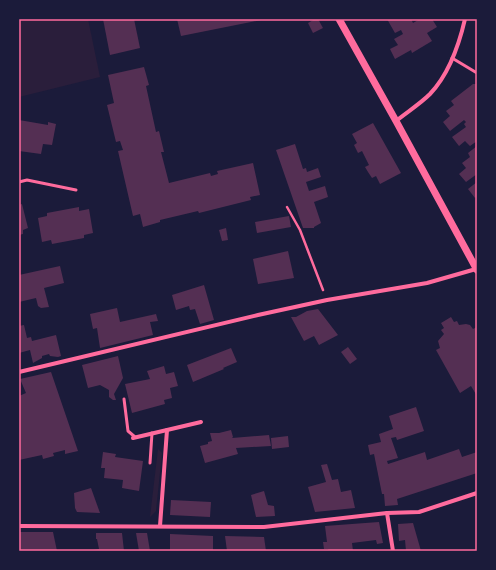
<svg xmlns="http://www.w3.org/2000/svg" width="496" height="570" font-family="Cabin,sans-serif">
	<rect width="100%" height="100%" fill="#1b1b3a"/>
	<g fill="#2a1e3b">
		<path d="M 19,19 L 88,19 L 100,77 L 19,97 Z"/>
		<path d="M 158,449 L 162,453 L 156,511 L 150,517 Z"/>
	</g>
	<g fill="#542f53">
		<path d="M 103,19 L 134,19 L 140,48 L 110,55 Z"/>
		<path d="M 177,19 L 261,19 L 261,20 L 181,36 Z"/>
		<path d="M 315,19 L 318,19 L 323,28 L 313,33 L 308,23 Z"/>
		<path d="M 387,19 L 411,19 L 413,23 L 420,19 L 432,19 L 437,27 L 427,33 L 432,41 L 412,53 L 411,50 L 395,59 L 390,49 L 398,45 L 394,39 L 403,34 L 401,30 L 395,33 Z"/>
		<path d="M 144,67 L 149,85 L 146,86 L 156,132 L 159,131 L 164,152 L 161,152 L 169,183 L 210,173 L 211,176 L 218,174 L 217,171 L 253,163 L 260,195 L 250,197 L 251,200 L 199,213 L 198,211 L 160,220 L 160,222 L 143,227 L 140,214 L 133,216 L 118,151 L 123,150 L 120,141 L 116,142 L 107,105 L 114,103 L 108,75 Z"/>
		<path d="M 473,84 L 477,84 L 477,141 L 470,146 L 465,141 L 459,146 L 452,137 L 466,127 L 464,124 L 466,122 L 464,120 L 450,131 L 443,122 L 450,116 L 446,111 L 454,105 L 451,101 Z"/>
		<path d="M 19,120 L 48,125 L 48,122 L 56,124 L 52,145 L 43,144 L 41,154 L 19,151 Z"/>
		<path d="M 373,123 L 401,173 L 380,184 L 376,176 L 372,178 L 368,172 L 365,167 L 369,165 L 362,151 L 358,153 L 354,145 L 357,143 L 352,134 Z"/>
		<path d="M 295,144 L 303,169 L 306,168 L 307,172 L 318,168 L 321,177 L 306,182 L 309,191 L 325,186 L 328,197 L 314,202 L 321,223 L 314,227 L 314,228 L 303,228 L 276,150 Z"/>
		<path d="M 477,146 L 477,174 L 466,182 L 459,174 L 466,168 L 462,163 L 470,157 L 468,153 Z"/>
		<path d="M 477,182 L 477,196 L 475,198 L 468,189 Z"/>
		<path d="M 22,204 L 28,228 L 23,230 L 23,234 L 19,235 L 19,205 Z"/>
		<path d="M 79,207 L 79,211 L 89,209 L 93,233 L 84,235 L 84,238 L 52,244 L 51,240 L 42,242 L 38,218 L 47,216 L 47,213 Z"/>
		<path d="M 289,216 L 291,227 L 257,233 L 255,222 Z"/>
		<path d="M 226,228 L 228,240 L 222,241 L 219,230 Z"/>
		<path d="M 288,251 L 294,278 L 258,284 L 253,259 Z"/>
		<path d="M 60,266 L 64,283 L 44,288 L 49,307 L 41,308 L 38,306 L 36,298 L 19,302 L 19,275 Z"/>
		<path d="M 204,285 L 214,320 L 200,324 L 195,309 L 190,310 L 189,306 L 176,310 L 172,295 Z"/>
		<path d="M 117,308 L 120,322 L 156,314 L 158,321 L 150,322 L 153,335 L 100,348 L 97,328 L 93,329 L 90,314 Z"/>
		<path d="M 318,309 L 338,335 L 319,345 L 314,336 L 304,341 L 291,317 L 296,317 L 307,311 Z"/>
		<path d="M 451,317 L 454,322 L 457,321 L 459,325 L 466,324 L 470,325 L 473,329 L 477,327 L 477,396 L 471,386 L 460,393 L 436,350 L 440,348 L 438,341 L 444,334 L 441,330 L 444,328 L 441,323 Z"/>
		<path d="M 24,325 L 27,338 L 31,337 L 32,341 L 56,335 L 61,356 L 58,357 L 50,356 L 49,354 L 42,356 L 42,358 L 33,363 L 30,350 L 19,353 L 19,326 Z"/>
		<path d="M 348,347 L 357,359 L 350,364 L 341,352 Z"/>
		<path d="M 231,348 L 237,362 L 223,368 L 224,369 L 193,382 L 187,365 Z"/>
		<path d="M 118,356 L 123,378 L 114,394 L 116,400 L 113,400 L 109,397 L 109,390 L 100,385 L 88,388 L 82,365 Z"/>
		<path d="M 164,366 L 166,374 L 174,372 L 178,386 L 170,388 L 172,398 L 164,400 L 165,404 L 132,413 L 125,384 L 150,379 L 147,371 Z"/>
		<path d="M 51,372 L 78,451 L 65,454 L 65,450 L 53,453 L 54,456 L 43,459 L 42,455 L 19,460 L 19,396 L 26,393 L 20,379 Z"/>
		<path d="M 416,407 L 424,431 L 397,440 L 396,437 L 391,438 L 398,458 L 387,461 L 388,464 L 425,452 L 427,460 L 459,449 L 462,457 L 477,452 L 477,473 L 397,499 L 398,505 L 385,506 L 384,494 L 382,494 L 374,454 L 370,455 L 368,445 L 381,442 L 379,434 L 393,429 L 389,416 Z"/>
		<path d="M 231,430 L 233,437 L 232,438 L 269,435 L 271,446 L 236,448 L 238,454 L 205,463 L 200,446 L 208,444 L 208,442 L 212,441 L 210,433 L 219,433 Z"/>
		<path d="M 288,436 L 289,447 L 272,449 L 271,438 Z"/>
		<path d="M 103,452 L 116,454 L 115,457 L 143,461 L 139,491 L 122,488 L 123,480 L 104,478 L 105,468 L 101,468 Z"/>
		<path d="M 327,464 L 332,480 L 338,479 L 341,492 L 351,490 L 355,508 L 315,512 L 308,487 L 326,482 L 321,465 Z"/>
		<path d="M 91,488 L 100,513 L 77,512 L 75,508 L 74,493 Z"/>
		<path d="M 264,491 L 268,505 L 274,506 L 275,516 L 256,517 L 251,495 Z"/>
		<path d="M 171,500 L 211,502 L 210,517 L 170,515 Z"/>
		<path d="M 379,522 L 383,543 L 377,544 L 376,540 L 352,543 L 353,551 L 329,551 L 328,549 L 324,549 L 323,542 L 327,542 L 325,526 Z"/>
		<path d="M 413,523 L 421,551 L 406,551 L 405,540 L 399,541 L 398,524 Z"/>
		<path d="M 19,532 L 53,532 L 57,551 L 19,551 Z"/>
		<path d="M 96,533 L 122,533 L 124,551 L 89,551 L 99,549 L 97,539 L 96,539 Z"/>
		<path d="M 136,533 L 147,533 L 150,551 L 139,551 Z"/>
		<path d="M 170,534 L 213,536 L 213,551 L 170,551 Z"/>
		<path d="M 225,536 L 264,537 L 266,551 L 227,551 Z"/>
	</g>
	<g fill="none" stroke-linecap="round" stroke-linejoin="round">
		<path stroke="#ff6b9d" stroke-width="2.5" d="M 287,207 L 300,230 L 323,290"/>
		<g stroke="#ff6b9d" stroke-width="3">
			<path d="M 452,58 L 477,73"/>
			<path d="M 19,182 L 27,180 L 76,190"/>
			<path d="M 124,399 L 128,431 L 135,437"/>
			<path d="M 150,463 L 152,433"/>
		</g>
		<g stroke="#ff6b9d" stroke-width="4">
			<path d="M 396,121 C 407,112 420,104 430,94 C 449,74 459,45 465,19"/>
			<path d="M 19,372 L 258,315 L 327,300 L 427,283 L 476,269"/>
			<path d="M 133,438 L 201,422"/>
			<path d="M 387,513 L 393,551"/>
			<path d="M 19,526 L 264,527 L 387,513 L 419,512 L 477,493"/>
			<path d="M 160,526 L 167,430"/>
		</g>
		<path stroke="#ff6b9d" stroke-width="7" d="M 339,19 L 396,121 L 477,270"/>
	</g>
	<rect width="496" height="570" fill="none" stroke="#1b1b3a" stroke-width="40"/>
	<rect x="20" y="20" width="456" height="530" fill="none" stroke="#ff6b9d" stroke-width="1.5"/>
</svg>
